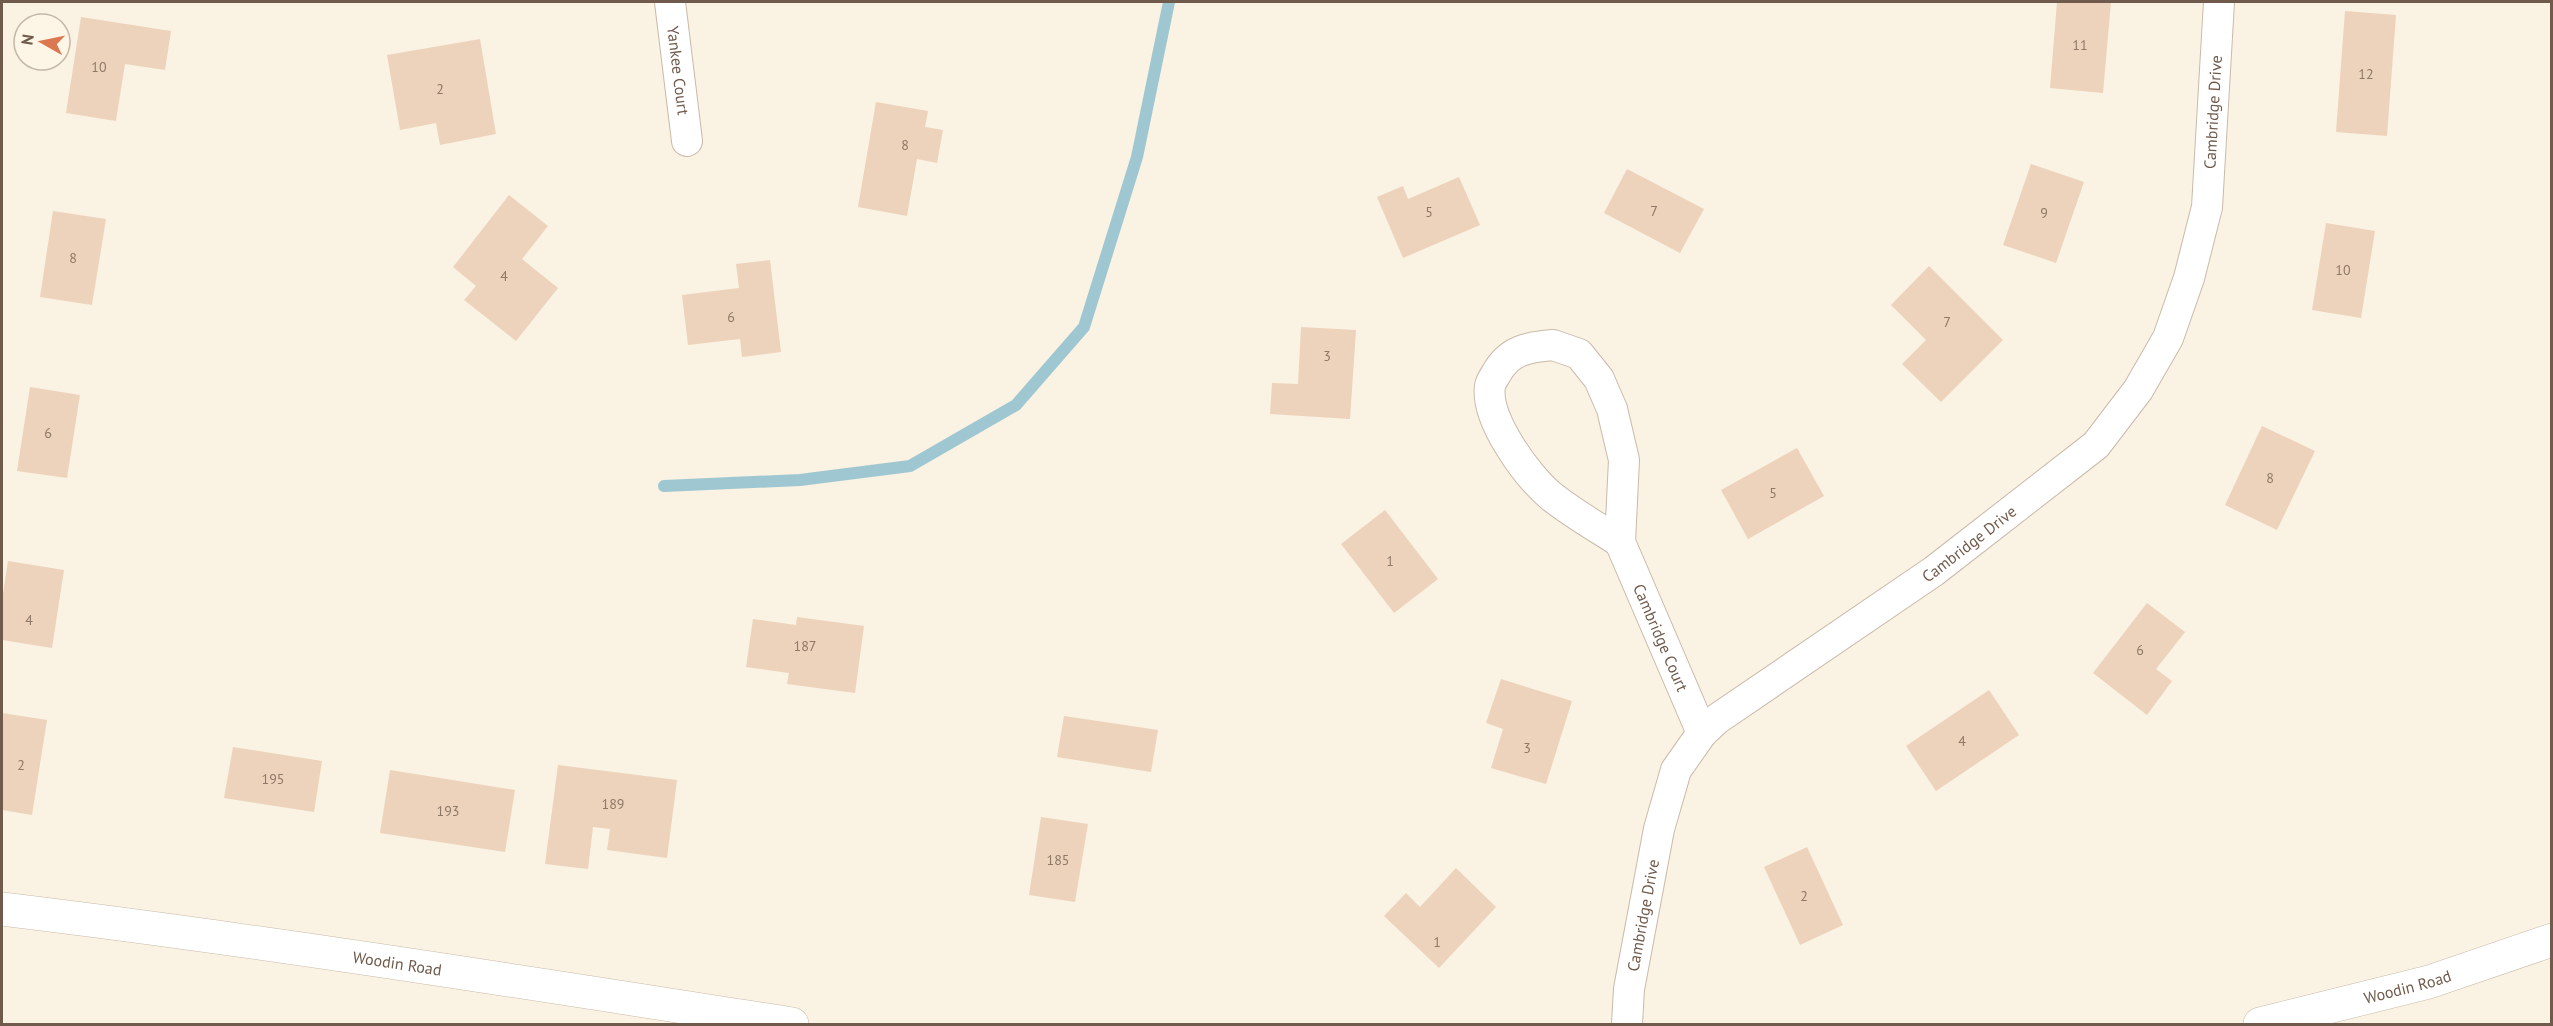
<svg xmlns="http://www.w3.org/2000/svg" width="2553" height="1026" font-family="'PT Sans',sans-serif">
	<rect width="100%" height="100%" fill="#faf2e2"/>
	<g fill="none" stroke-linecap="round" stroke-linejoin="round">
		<path stroke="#9fc7d2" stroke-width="12" d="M 664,486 L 800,480 L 910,466 L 1016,405 L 1084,327 L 1137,157 L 1169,2"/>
	</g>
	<g fill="#edd3bc">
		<path d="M 2057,2 L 2111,2 L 2103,93 L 2050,88 Z"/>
		<path d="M 2345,11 L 2396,15 L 2387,136 L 2336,132 Z"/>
		<path d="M 81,17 L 171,31 L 165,70 L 125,64 L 116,121 L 66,113 Z"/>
		<path d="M 480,39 L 496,134 L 440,145 L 436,123 L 400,130 L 387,55 Z"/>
		<path d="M 876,102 L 928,111 L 925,127 L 943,130 L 937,163 L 917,159 L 907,216 L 858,207 Z"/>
		<path d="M 2031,164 L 2084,182 L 2056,263 L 2003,245 Z"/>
		<path d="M 1627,169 L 1704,209 L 1680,253 L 1604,213 Z"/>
		<path d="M 1459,177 L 1480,225 L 1403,258 L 1377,197 L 1403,186 L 1408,199 Z"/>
		<path d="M 509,195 L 548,226 L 522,259 L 558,288 L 516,341 L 464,300 L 476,286 L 453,267 Z"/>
		<path d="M 53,211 L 106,219 L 92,305 L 40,297 Z"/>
		<path d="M 2326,223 L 2375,231 L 2361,318 L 2312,310 Z"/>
		<path d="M 770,260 L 781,352 L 742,357 L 740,339 L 688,345 L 682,295 L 739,288 L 736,264 Z"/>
		<path d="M 1929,266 L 2003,340 L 1941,402 L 1902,364 L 1926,340 L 1891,305 Z"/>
		<path d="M 1301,327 L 1356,330 L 1350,419 L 1270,414 L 1272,383 L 1298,384 Z"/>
		<path d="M 30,387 L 80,395 L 67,478 L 17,471 Z"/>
		<path d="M 2262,426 L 2315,451 L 2277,530 L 2225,505 Z"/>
		<path d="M 1797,448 L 1824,496 L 1748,539 L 1721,490 Z"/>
		<path d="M 1385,510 L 1438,579 L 1394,613 L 1341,544 Z"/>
		<path d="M 8,561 L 64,570 L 52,648 L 2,640 L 2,600 Z"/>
		<path d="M 2147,603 L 2185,632 L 2156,669 L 2172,681 L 2147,715 L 2093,673 Z"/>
		<path d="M 797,617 L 864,626 L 855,693 L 787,684 L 789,673 L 746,667 L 753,619 L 796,625 Z"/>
		<path d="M 1501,679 L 1572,701 L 1546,784 L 1491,768 L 1503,729 L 1486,723 Z"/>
		<path d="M 1989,690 L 2019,735 L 1936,791 L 1906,746 Z"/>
		<path d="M 2,713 L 47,720 L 32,815 L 2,810 Z"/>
		<path d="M 1064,716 L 1158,730 L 1151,772 L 1057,757 Z"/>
		<path d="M 233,747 L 322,761 L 314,812 L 224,798 Z"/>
		<path d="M 558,765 L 677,780 L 667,858 L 607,850 L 610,829 L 593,827 L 588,869 L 545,864 Z"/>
		<path d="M 390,770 L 515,790 L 505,852 L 380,833 Z"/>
		<path d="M 1041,817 L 1088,824 L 1075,902 L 1029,895 Z"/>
		<path d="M 1807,847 L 1843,925 L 1800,945 L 1764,867 Z"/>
		<path d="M 1456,868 L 1496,907 L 1439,968 L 1384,916 L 1406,893 L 1420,907 Z"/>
	</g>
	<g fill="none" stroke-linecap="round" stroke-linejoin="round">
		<defs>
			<g id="minor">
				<path id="s1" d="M 670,2 L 687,141"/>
				<path d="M 1553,345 L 1579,354 L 1599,379 L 1612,409 L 1624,460 L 1620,542 C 1597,527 1572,513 1551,496 C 1527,476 1485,419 1490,386 C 1491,382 1494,377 1496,374 C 1509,350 1528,347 1553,345 Z"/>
				<path id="s2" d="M 1620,542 L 1702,733"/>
				<path id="s3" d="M 1627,1024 L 1629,989 L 1659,829 L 1676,770 L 1702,733 L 1717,719 L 1934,571 L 2096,445 L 2138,390 L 2168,338 L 2189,278 L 2207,207 L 2219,2"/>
			</g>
			<g id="tertiary">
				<path id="s4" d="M 2,909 C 266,941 529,983 792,1024"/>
				<path id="s5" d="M 2260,1024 L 2429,982 L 2552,940"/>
			</g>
		</defs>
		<use href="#minor" stroke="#c9baaa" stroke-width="32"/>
		<use href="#tertiary" stroke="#c9baaa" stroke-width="34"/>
		<use href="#minor" stroke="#fff" stroke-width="30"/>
		<use href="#tertiary" stroke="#fff" stroke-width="33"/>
	</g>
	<g text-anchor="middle" stroke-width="6" stroke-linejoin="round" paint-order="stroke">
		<g font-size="14" fill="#8e7867">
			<text x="2080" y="50">11</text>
			<text x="99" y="72">10</text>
			<text x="2366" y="79">12</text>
			<text x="440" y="94">2</text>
			<text x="905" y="150">8</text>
			<text x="1654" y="216">7</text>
			<text x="1429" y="217">5</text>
			<text x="2044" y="218">9</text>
			<text x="73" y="263">8</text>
			<text x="2343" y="275">10</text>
			<text x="504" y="281">4</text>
			<text x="731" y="322">6</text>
			<text x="1947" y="327">7</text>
			<text x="1327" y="361">3</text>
			<text x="48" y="438">6</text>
			<text x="2270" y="483">8</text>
			<text x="1773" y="498">5</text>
			<text x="1390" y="566">1</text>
			<text x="29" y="625">4</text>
			<text x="805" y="651">187</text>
			<text x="2140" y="655">6</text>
			<text x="1962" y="746">4</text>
			<text x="1527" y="753">3</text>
			<text x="21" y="770">2</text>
			<text x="273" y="784">195</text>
			<text x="613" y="809">189</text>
			<text x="448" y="816">193</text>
			<text x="1058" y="865">185</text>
			<text x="1804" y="901">2</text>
			<text x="1437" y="947">1</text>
		</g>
		<g font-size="16" fill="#6f5a4b" stroke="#fdf6e7">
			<text dy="6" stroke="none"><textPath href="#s1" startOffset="69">Yankee Court</textPath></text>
			<text dy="6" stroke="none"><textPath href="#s3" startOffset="1154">Cambridge Drive</textPath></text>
			<text dy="6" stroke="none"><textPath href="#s3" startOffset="632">Cambridge Drive</textPath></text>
			<text dy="6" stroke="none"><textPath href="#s2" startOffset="104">Cambridge Court</textPath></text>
			<text dy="6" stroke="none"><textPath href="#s3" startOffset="110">Cambridge Drive</textPath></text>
			<text dy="6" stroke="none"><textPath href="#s4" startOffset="399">Woodin Road</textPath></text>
			<text dy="6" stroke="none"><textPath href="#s5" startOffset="152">Woodin Road</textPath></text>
		</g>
	</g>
	<rect width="2553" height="1026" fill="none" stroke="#6f5a4b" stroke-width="6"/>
	<g transform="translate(42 42) rotate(279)"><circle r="28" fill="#fdf6e7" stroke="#c4b8a9" stroke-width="1.5"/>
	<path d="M0-4.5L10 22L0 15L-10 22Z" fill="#db7850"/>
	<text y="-9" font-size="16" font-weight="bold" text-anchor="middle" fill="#6f5a4b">N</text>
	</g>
</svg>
